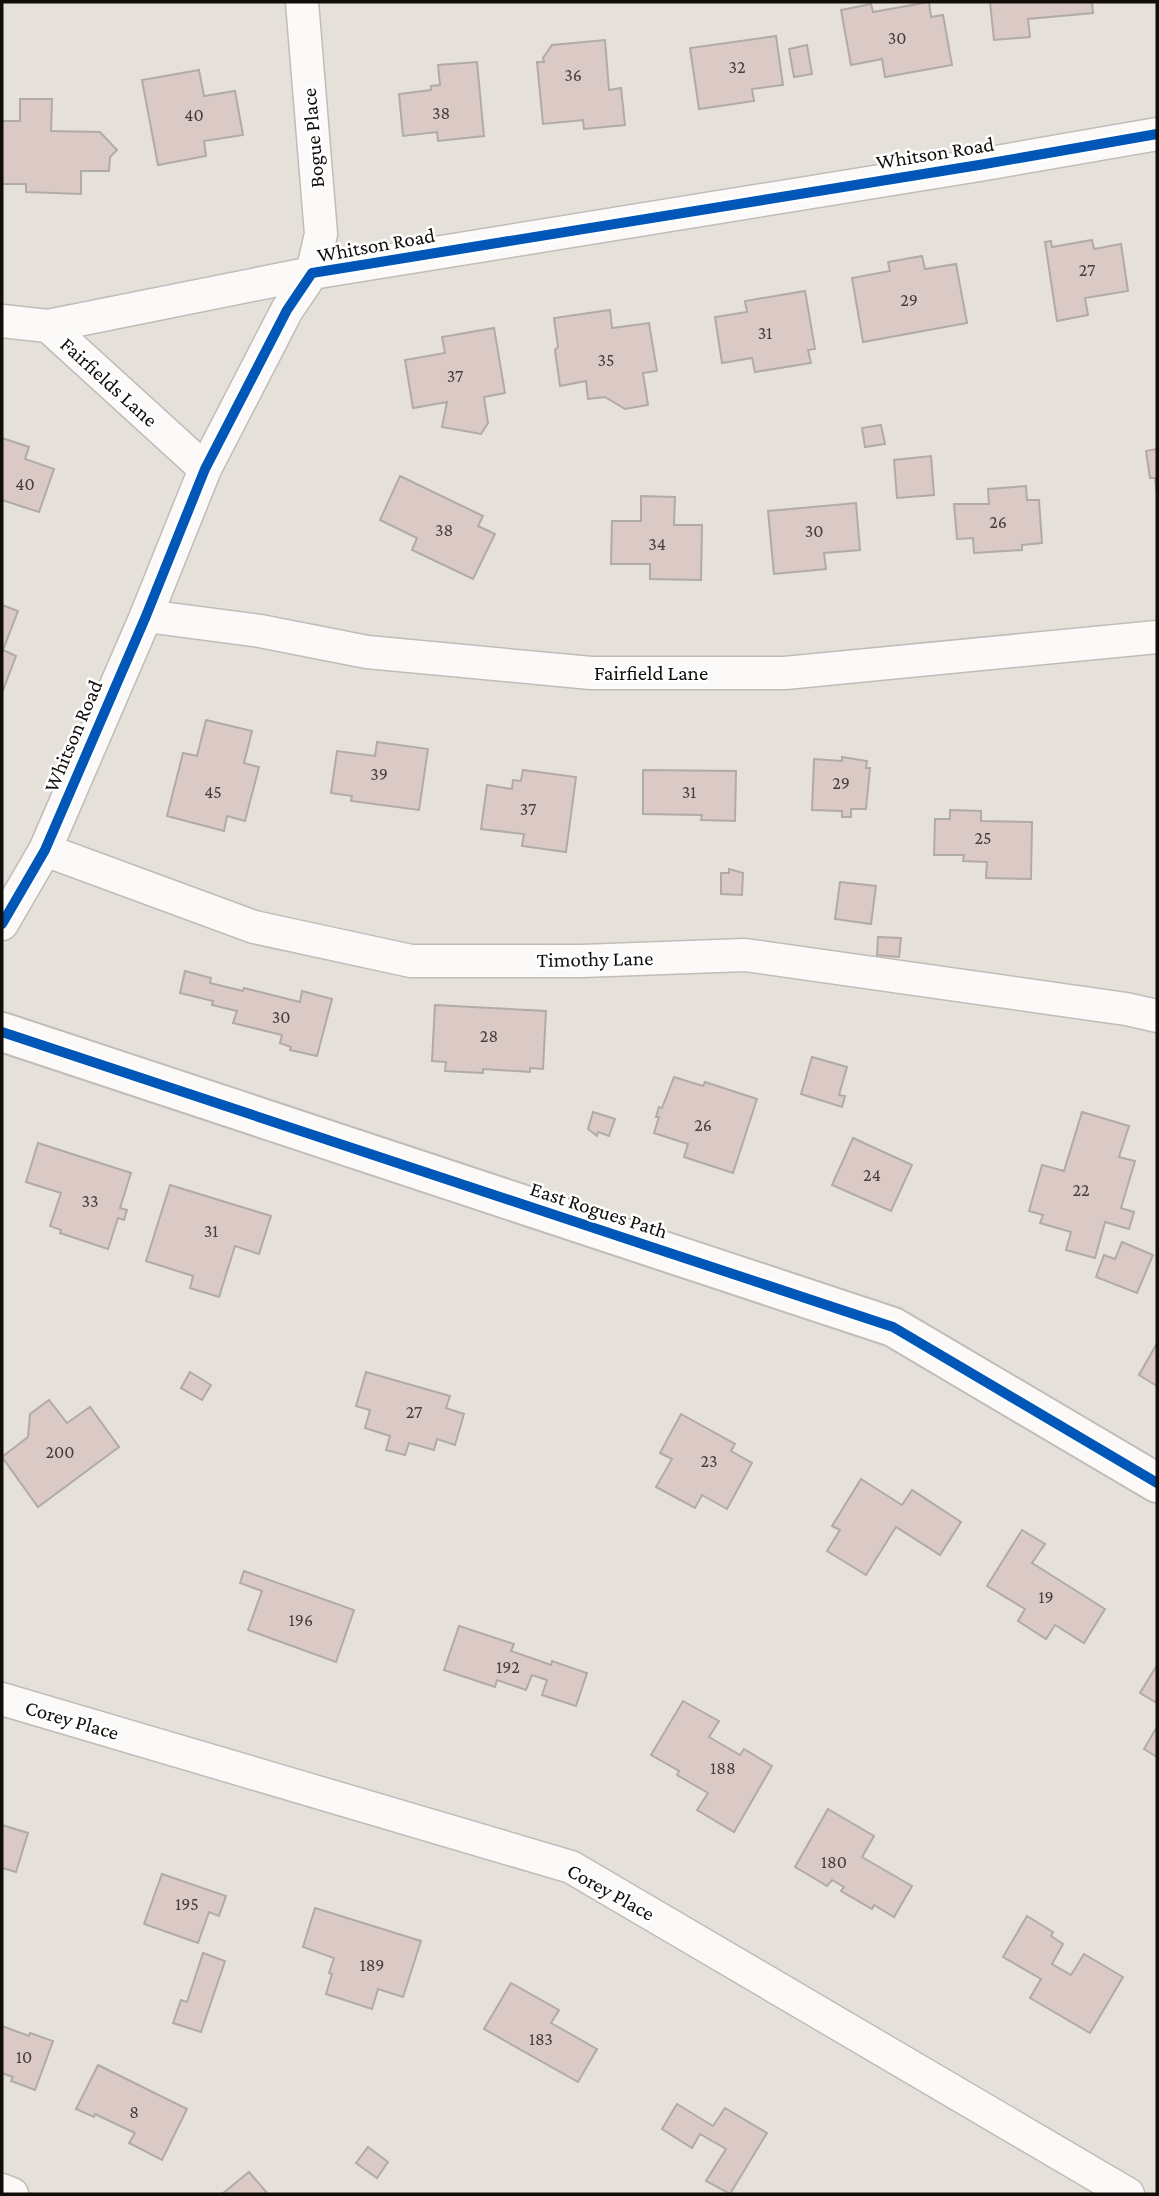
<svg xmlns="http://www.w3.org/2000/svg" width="1159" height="2196" font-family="'Crimson Pro',serif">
	<rect width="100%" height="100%" fill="#e6e0da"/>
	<g fill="#dbc9c5" stroke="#b0aba8" stroke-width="2">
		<path d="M 929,2 L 931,17 L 943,15 L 952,65 L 885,77 L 882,59 L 851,65 L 841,10 L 871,4 L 873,12 Z"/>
		<path d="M 990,2 L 1092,2 L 1093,13 L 1028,19 L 1030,37 L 994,40 Z"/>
		<path d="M 776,36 L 783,85 L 752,89 L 754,101 L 699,109 L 690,48 Z"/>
		<path d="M 605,40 L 609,90 L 621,88 L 625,125 L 584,129 L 583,120 L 543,124 L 537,62 L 544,62 L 543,58 L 552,45 Z"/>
		<path d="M 807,45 L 812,74 L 794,77 L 789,49 Z"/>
		<path d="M 477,62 L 484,136 L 438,141 L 437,132 L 403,136 L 399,94 L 431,90 L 431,86 L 440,85 L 438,65 Z"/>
		<path d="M 199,70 L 204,96 L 235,91 L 243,135 L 204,141 L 206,156 L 158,165 L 142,80 Z"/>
		<path d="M 20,99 L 52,99 L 51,131 L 100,132 L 117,150 L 110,157 L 109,171 L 81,171 L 81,194 L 26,192 L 26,184 L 2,184 L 2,121 L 20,121 Z"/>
		<path d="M 1092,240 L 1094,249 L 1121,244 L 1128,291 L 1085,298 L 1088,315 L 1057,321 L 1045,242 L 1051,241 L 1052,247 Z"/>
		<path d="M 922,256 L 925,269 L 956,264 L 967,323 L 863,342 L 852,278 L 890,271 L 888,262 Z"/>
		<path d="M 805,291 L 815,349 L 808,350 L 811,363 L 755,372 L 752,358 L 722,363 L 715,317 L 747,312 L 745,301 Z"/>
		<path d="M 610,310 L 612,328 L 649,323 L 657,371 L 643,373 L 648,405 L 625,409 L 605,397 L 588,399 L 586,381 L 560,386 L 555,350 L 558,347 L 554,318 Z"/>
		<path d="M 494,328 L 505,393 L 484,397 L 488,423 L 481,434 L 442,427 L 447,402 L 413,408 L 405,360 L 445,353 L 442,337 Z"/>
		<path d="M 881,425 L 885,444 L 865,447 L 862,428 Z"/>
		<path d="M 2,438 L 29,447 L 25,459 L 54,469 L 39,512 L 2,500 Z"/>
		<path d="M 1157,449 L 1157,494 L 1155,478 L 1150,478 L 1146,451 Z"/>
		<path d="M 931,456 L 934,495 L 897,498 L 894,460 Z"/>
		<path d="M 400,476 L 483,516 L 478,526 L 495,534 L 473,579 L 412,550 L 417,538 L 380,520 Z"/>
		<path d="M 1026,486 L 1027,500 L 1039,500 L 1042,543 L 1022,545 L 1022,550 L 974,553 L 973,538 L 957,539 L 954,504 L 989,504 L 988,489 Z"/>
		<path d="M 641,496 L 675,497 L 674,525 L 702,525 L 701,580 L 650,579 L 650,564 L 611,564 L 612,521 L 641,521 Z"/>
		<path d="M 856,503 L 860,550 L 824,553 L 826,569 L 774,574 L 768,511 Z"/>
		<path d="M 2,605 L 18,611 L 3,650 L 16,656 L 2,693 Z"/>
		<path d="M 206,720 L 252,731 L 244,763 L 259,767 L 245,821 L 227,816 L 224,831 L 167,816 L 183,753 L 197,756 Z"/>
		<path d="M 377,742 L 428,749 L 419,810 L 351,801 L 352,796 L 331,793 L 337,751 L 375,756 Z"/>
		<path d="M 842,757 L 867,761 L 866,768 L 870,768 L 866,809 L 851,809 L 851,817 L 842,817 L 842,811 L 812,810 L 814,759 L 842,761 Z"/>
		<path d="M 523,770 L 576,777 L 566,852 L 522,846 L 524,834 L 481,829 L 487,785 L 512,789 L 513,780 L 521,781 Z"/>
		<path d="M 643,770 L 736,771 L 735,821 L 701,820 L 702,815 L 643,814 Z"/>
		<path d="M 950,810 L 981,811 L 981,821 L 1032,822 L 1031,879 L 986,878 L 987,862 L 963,861 L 964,855 L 934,855 L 935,819 L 950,819 Z"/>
		<path d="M 729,869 L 743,873 L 742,895 L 721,894 L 721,873 L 729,873 Z"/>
		<path d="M 840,882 L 876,886 L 871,924 L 835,919 Z"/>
		<path d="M 878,937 L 901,938 L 899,957 L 877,955 Z"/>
		<path d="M 185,971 L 211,978 L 210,983 L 243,991 L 244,988 L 300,1002 L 302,991 L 332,999 L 317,1056 L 290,1050 L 291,1047 L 280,1043 L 282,1035 L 233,1023 L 237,1011 L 212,1005 L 213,1001 L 180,993 Z"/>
		<path d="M 435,1005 L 546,1011 L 543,1069 L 530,1068 L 530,1072 L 483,1069 L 483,1073 L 445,1071 L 446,1062 L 432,1061 Z"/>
		<path d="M 812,1057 L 847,1067 L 839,1095 L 845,1096 L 842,1107 L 801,1094 Z"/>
		<path d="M 674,1077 L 703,1086 L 705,1082 L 757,1099 L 733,1173 L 684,1157 L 688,1144 L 654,1133 L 659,1117 L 656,1117 L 659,1107 L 662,1108 Z"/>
		<path d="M 593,1112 L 615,1119 L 609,1136 L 598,1132 L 597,1136 L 588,1129 Z"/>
		<path d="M 1082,1112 L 1129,1126 L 1119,1157 L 1135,1161 L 1121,1208 L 1134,1212 L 1129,1229 L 1105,1222 L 1095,1258 L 1066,1250 L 1071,1232 L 1040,1223 L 1043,1215 L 1029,1211 L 1042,1165 L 1064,1171 Z"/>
		<path d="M 853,1138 L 912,1165 L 891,1211 L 832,1185 Z"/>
		<path d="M 38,1143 L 131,1173 L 120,1208 L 127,1210 L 124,1220 L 118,1218 L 108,1249 L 60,1233 L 61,1230 L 50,1226 L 61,1193 L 26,1182 Z"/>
		<path d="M 170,1185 L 271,1216 L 259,1254 L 235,1246 L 219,1297 L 190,1288 L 193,1276 L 146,1261 Z"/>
		<path d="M 1122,1242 L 1153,1255 L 1137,1293 L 1096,1277 L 1104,1255 L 1115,1259 Z"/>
		<path d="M 1156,1345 L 1157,1346 L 1157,1386 L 1139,1375 Z"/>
		<path d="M 190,1372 L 211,1385 L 202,1400 L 181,1388 Z"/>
		<path d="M 366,1372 L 450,1396 L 446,1408 L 464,1414 L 455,1445 L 437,1439 L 434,1450 L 409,1443 L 405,1455 L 386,1450 L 390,1436 L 365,1428 L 370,1410 L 356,1406 Z"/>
		<path d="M 49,1400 L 67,1423 L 90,1407 L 119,1447 L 38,1507 L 2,1457 L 28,1437 L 30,1414 Z"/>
		<path d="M 681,1414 L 735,1444 L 731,1451 L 752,1463 L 727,1509 L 702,1495 L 695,1508 L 656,1487 L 672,1459 L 660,1453 Z"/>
		<path d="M 861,1479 L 902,1505 L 912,1490 L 961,1522 L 940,1555 L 896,1527 L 866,1575 L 827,1551 L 840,1530 L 832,1526 Z"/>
		<path d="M 1022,1530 L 1045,1544 L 1032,1563 L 1105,1609 L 1084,1643 L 1055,1625 L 1046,1639 L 1018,1621 L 1025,1609 L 987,1586 Z"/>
		<path d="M 244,1571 L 354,1610 L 336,1662 L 248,1630 L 262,1591 L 240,1583 Z"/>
		<path d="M 459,1626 L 514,1644 L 511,1651 L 551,1665 L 552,1661 L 587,1673 L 576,1706 L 542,1695 L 547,1680 L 532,1675 L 526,1690 L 497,1680 L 495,1687 L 444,1670 Z"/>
		<path d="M 1157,1665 L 1157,1703 L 1140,1693 Z"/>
		<path d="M 683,1701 L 719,1721 L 709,1737 L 740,1755 L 744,1749 L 772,1766 L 734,1832 L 697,1810 L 708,1793 L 677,1775 L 679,1771 L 651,1755 Z"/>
		<path d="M 1157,1727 L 1157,1757 L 1144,1749 Z"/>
		<path d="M 828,1809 L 874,1836 L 862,1857 L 912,1886 L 894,1917 L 874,1905 L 872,1909 L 841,1891 L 844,1887 L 832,1880 L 827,1886 L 795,1867 Z"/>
		<path d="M 2,1825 L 28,1833 L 16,1872 L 2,1868 Z"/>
		<path d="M 162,1874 L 226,1896 L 219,1916 L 209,1912 L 198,1943 L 144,1924 Z"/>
		<path d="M 315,1908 L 421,1941 L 403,1997 L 378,1989 L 372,2009 L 326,1994 L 332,1974 L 329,1973 L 334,1958 L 303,1947 Z"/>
		<path d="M 1027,1916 L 1053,1932 L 1051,1936 L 1063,1944 L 1052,1964 L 1071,1975 L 1084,1954 L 1123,1977 L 1090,2033 L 1030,1998 L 1041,1979 L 1003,1957 Z"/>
		<path d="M 203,1953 L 225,1961 L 201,2032 L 173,2023 L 181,2000 L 187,2002 Z"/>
		<path d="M 511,1983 L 559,2010 L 551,2023 L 597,2049 L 578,2082 L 484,2029 Z"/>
		<path d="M 2,2026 L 29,2036 L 30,2033 L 53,2041 L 35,2090 L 11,2081 L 13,2077 L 2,2073 Z"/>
		<path d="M 98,2065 L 187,2109 L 162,2160 L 129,2143 L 135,2133 L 95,2114 L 94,2117 L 76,2109 Z"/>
		<path d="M 677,2104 L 713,2126 L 725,2108 L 767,2133 L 730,2194 L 706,2181 L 726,2149 L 700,2134 L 692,2148 L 662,2129 Z"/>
		<path d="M 368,2147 L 388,2162 L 377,2178 L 356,2163 Z"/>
		<path d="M 249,2172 L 268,2194 L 222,2194 Z"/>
	</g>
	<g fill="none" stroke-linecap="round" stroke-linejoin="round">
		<defs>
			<g id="street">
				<path d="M 2,321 L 48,326 L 205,469"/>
				<path d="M 48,326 L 312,273 L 321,234 L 302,2"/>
				<path d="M 146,616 L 260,631 L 367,652 L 591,673 L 785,673 L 1157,637"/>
				<path d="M 45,850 L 254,927 L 411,961 L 582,961 L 745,955 L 1126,1009 L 1157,1016"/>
				<path d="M 2,924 L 45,850 L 146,616 L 205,469 L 287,310 L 312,273 L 979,165 L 1157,134"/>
				<path d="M 2,1699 L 571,1867 L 1128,2194"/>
				<path d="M 2,2190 L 12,2194"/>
			</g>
			<path id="secondary" d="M 2,1032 L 893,1327 L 1157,1483"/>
		</defs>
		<use href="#street" stroke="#c1bcb7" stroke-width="35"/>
		<use href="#secondary" stroke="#c1bcb7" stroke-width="42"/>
		<use href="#street" stroke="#fbfaf9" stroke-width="32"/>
		<use href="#secondary" stroke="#fbfaf9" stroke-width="38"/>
		<defs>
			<g id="cycleway">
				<path d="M 2,924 L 45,850 L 146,616 L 205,469 L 287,310 L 312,273 L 979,165 L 1157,134"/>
				<path d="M 2,1032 L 893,1327 L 1157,1483"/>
			</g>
		</defs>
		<use href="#cycleway" stroke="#fff" stroke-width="15"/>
		<use href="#cycleway" stroke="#0057b8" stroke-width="10"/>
	</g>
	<g text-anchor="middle" stroke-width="5" stroke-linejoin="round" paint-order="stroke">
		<g font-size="18" fill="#463e3a">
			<text x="897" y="44">30</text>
			<text x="737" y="73">32</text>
			<text x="573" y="81">36</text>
			<text x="441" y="119">38</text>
			<text x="194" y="121">40</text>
			<text x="1087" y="276">27</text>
			<text x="909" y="306">29</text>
			<text x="765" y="339">31</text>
			<text x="606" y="366">35</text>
			<text x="455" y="382">37</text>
			<text x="25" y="490">40</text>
			<text x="998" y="528">26</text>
			<text x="444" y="536">38</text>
			<text x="814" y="537">30</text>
			<text x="657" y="550">34</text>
			<text x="379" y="780">39</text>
			<text x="841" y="789">29</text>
			<text x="213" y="798">45</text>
			<text x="689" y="798">31</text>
			<text x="528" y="815">37</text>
			<text x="983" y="844">25</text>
			<text x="281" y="1023">30</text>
			<text x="489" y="1042">28</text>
			<text x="703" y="1131">26</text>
			<text x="872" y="1181">24</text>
			<text x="1081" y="1196">22</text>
			<text x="90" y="1207">33</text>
			<text x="211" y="1237">31</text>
			<text x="414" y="1418">27</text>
			<text x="60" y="1458">200</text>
			<text x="709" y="1467">23</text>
			<text x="1046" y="1603">19</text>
			<text x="301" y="1626">196</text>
			<text x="508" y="1673">192</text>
			<text x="723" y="1774">188</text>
			<text x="834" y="1868">180</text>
			<text x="187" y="1910">195</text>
			<text x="372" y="1971">189</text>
			<text x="541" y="2045">183</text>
			<text x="24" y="2063">10</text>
			<text x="134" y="2118">8</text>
		</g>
		<g font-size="21" fill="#110d09" stroke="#fff">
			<text transform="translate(313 138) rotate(-95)" y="7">Bogue Place</text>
			<text transform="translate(935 153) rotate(-9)" y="7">Whitson Road</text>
			<text transform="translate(376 245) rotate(-10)" y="7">Whitson Road</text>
			<text transform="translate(109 382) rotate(42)" y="7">Fairfields Lane</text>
			<text x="651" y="680">Fairfield Lane</text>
			<text transform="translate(73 736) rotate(-67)" y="7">Whitson Road</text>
			<text transform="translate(595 959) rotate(-1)" y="7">Timothy Lane</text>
			<text transform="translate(599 1210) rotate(18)" y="7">East Rogues Path</text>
			<text transform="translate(72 1720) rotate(16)" y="7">Corey Place</text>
			<text transform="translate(611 1892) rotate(29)" y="7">Corey Place</text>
		</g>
	</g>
	<rect width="1159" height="2196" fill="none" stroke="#110d09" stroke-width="7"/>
</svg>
